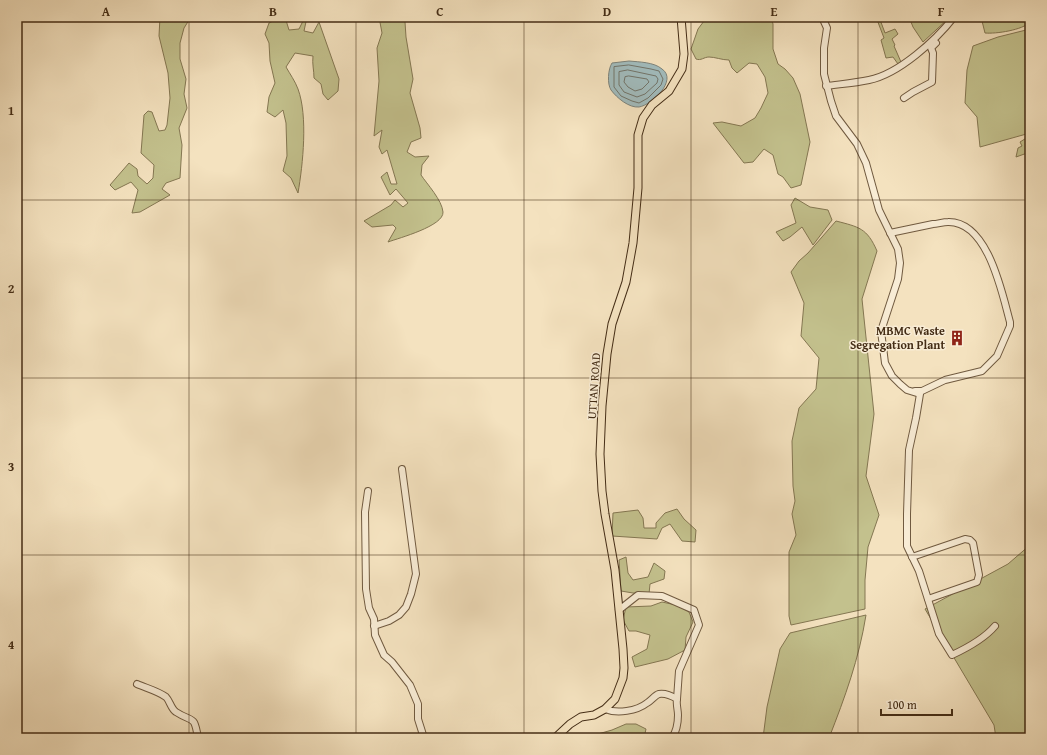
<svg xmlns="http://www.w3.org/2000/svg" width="1047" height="755" font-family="'Gentium Book Plus',serif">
	<rect width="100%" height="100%" fill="#f4e2bf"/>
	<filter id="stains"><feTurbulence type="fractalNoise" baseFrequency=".005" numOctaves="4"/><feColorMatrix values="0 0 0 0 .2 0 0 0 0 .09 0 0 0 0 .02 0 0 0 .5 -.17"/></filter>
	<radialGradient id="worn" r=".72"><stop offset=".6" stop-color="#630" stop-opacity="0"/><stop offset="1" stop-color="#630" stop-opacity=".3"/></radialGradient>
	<g fill="#c3c18d" stroke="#847752">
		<path d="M 160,17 L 191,17 L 184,28 L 180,43 L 180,59 L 186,79 L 184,94 L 187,108 L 179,128 L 182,145 L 180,178 L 166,183 L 162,189 L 170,195 L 140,212 L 132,213 L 138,190 L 131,182 L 115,190 L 110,185 L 129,163 L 137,169 L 138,176 L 147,184 L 153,178 L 154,165 L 141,153 L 144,115 L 148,111 L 152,112 L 159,131 L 165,130 L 167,125 L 170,98 L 168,73 L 159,36 Z"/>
		<path d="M 277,17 L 285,17 L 289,30 L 299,29 L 305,17 L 307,17 L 304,31 L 313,33 L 319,22 L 339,79 L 338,91 L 328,100 L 323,94 L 321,84 L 314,78 C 314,70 312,64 313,56 L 295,53 L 286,67 C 290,74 295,81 298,89 C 308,116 303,164 298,193 L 291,178 L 283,171 L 287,156 L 286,123 L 283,110 L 275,117 L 267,112 L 269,97 L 275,83 L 270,61 L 269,43 L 265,34 L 269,23 L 277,19 Z"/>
		<path d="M 379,17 L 409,17 L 405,22 L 406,37 L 413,79 L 410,93 L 420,128 L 421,138 L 411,142 L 407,152 L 415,157 L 429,156 L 422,165 L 421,175 C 427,184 442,200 443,212 C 444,226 399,238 388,242 L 396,228 L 393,225 L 372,227 L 364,221 L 391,205 L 395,200 L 403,207 L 408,203 L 396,189 L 390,195 L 381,177 L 387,172 L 391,184 L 397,184 L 387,150 L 382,154 L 379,147 L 382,130 L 374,136 L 379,81 L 377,48 L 382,33 Z"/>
		<path d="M 707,17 L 771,17 L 773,24 L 773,49 L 778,64 L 785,69 L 793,78 L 800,94 L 810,142 L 801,185 L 791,188 L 783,177 L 778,174 L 773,155 L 764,149 L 753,162 L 744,163 L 713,123 L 722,122 L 741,126 L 755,118 L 761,108 L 768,93 L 765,77 L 757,64 L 749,63 L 737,73 L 732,68 L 729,60 C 722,60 715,57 709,57 C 704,57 701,61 696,59 L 691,49 L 698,29 Z"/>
		<path d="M 876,17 L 879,17 L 885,33 L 895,29 L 898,34 L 892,39 L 895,45 L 894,46 L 901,62 L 898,64 L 893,57 L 886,58 L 881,40 L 884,38 Z"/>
		<path d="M 909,17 L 950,17 L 923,42 L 913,27 Z"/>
		<path d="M 981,17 L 1030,17 L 1030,22 C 1023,30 996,34 985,33 Z"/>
		<path d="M 1030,29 L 1030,133 L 980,147 L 977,117 L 965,103 L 967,70 L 973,46 L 998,37 Z"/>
		<path d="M 1028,137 L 1030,137 L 1030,152 L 1016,157 L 1018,148 L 1022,146 L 1020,142 Z"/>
		<path d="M 795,198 L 810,207 L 828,210 L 832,220 L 813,245 L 802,227 L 790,237 L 783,241 L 776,232 L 796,223 L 791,205 Z"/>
		<path d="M 836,221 C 859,227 867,228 877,251 L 862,299 L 874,414 L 866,476 L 879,515 L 868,547 L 865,580 L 865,609 L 791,625 L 789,616 L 789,552 L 796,535 L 792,514 L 795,501 L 793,486 L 792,441 L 799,408 L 816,389 L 819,358 L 801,336 L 804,303 L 791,272 L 799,261 L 808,253 Z"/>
		<path d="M 677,509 L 684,519 L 696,530 L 695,542 L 682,541 L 670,524 L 662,528 L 657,539 L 612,536 L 613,513 L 638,510 L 643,518 L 644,528 L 656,528 L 656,523 L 665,513 Z"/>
		<path d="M 1030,545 L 1030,738 L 996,738 L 994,725 L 925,609 L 1008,564 Z"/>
		<path d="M 626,557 L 628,573 L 633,580 L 648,577 L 654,563 L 665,571 L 664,579 L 650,584 L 649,594 L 633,593 L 621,591 L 619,560 Z"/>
		<path d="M 662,602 L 676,605 L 689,612 L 693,622 L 686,637 L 685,650 L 668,659 L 635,667 L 632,657 L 647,649 L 650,635 L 636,631 L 629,631 L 623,620 L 626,607 L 651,606 Z"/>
		<path d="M 866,615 C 859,659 845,697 829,738 L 763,738 L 767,707 L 780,649 L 790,633 Z"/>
		<path d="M 626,724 L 636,724 L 646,729 L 644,738 L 596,738 L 598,734 L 612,730 Z"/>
	</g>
	<path fill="#a1bbbc" stroke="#7c827a" d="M 629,61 C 639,62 654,62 662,69 C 678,80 652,105 639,107 C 629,108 617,98 611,90 C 607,84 608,69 612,63 Z"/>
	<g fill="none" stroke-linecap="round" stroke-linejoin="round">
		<g stroke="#727469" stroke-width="1">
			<path d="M 629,65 L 651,69 L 659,71 L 663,79 L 661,85 L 648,98 L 639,103 L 632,101 L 621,96 L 614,87 L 614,67 Z"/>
			<path d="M 628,70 L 656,76 L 658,79 L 657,83 L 645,94 L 637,97 L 624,92 L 619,85 L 619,72 Z"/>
			<path d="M 629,76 L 647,79 L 649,82 L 642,89 L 635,91 L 628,87 L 624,82 L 625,77 Z"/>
		</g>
		<defs>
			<g id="minor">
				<path d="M 822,17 L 827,28 L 824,48 L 824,74 L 831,101 L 836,116 L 857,144 L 866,163 L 879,210 L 898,249 L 900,263 L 898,279 L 881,331 L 885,363 L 892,376 L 900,384 L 907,390 L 920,394 L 916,418 L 909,450 L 907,514 L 907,546 L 919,571 L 939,634 L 952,655 C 967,648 984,639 995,626"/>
				<path d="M 826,86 C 841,84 855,83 869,80 C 899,74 936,40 954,17"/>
				<path d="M 904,98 L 913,92 L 932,82 L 933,53 L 931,48 L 936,43"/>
				<path d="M 890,233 C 904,230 919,227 933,224 C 937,224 943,222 948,222 C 988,221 1002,293 1010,322 L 1010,326 L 997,356 L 982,371 L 945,380 L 922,391 L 915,391"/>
				<path d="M 368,491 L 365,512 L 366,589 L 369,608 L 374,619 L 375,635 L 384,655 L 392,662 L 410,685 L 418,704 L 418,719 L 424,738"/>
				<path d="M 912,557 L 965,539 L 970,540 L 973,543 L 979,575 L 977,582 L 928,599"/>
				<path d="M 619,610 L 638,595 L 662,596 L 694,610 L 699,625 L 679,671 L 677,699"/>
				<path d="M 374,626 L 389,621 L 399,615 L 406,607 L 411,594 L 416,574 L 402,469"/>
				<path d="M 137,684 C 146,688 158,691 166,697 C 170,701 171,709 176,712 C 193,723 194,714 198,738"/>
				<path d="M 605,709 C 617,714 637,711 647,703 C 651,701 655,695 659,694 C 666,693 672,696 677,699 C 676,704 678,710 678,715 C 678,723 676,732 672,738"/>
			</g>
			<path id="major" d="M 555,738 L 570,724 L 581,717 L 594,715 L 605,709 L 615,699 L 623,678 L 624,668 L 623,649 L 615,570 L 605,514 L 602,491 L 600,454 L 602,406 L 607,354 L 612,324 L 626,282 L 633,243 L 638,188 L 638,135 L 643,118 L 652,105 L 669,91 L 682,69 L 684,54 L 681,17"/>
		</defs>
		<use href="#minor" stroke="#705a40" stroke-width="8"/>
		<use href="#major" stroke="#442d16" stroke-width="9"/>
		<use href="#minor" stroke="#f8ecd5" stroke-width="6"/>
		<use href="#major" stroke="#f4e2bf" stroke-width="7"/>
	</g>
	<path fill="none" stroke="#442d16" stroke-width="1" stroke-opacity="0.55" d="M 189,17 L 189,738M 356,17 L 356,738M 524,17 L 524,738M 691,17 L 691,738M 858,17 L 858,738M 17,200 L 1030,200M 17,378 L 1030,378M 17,555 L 1030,555"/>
	<defs>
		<symbol id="building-bare" viewBox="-9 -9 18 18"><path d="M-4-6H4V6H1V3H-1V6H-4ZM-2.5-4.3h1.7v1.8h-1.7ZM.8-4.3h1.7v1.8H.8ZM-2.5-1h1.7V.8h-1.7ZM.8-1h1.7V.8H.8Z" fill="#8f2418" stroke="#f8ecd5" stroke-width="2.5" paint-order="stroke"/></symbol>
	</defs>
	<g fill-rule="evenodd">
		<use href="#building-bare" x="946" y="327" width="22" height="22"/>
	</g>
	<g text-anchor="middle" stroke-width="3" stroke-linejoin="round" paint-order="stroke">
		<g font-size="12" font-weight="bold" fill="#442d16" stroke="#f8ecd5" text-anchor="end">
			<text x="945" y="335">MBMC Waste<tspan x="945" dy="14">Segregation Plant</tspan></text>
		</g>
		<g font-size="12" fill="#442d16" stroke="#f8ecd5">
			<text transform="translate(594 386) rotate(-86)" y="4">UTTAN ROAD</text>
		</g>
	</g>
	<rect width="1047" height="755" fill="none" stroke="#f4e2bf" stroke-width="44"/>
	<path d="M881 709v6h71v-6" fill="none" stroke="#442d16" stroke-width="2"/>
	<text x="887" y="709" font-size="12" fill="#442d16" stroke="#f8ecd5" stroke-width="3" paint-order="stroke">100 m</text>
	<rect x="22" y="22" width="1003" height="711" fill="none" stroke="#442d16" stroke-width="1.5"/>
	<g font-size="13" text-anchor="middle" font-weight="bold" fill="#442d16">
		<text x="106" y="16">A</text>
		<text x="273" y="16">B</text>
		<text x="440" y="16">C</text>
		<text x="607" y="16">D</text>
		<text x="774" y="16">E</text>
		<text x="941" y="16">F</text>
		<text x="11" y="115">1</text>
		<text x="11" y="293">2</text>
		<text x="11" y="471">3</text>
		<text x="11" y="649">4</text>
	</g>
	<rect width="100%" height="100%" filter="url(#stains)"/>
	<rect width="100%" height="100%" fill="url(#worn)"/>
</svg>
